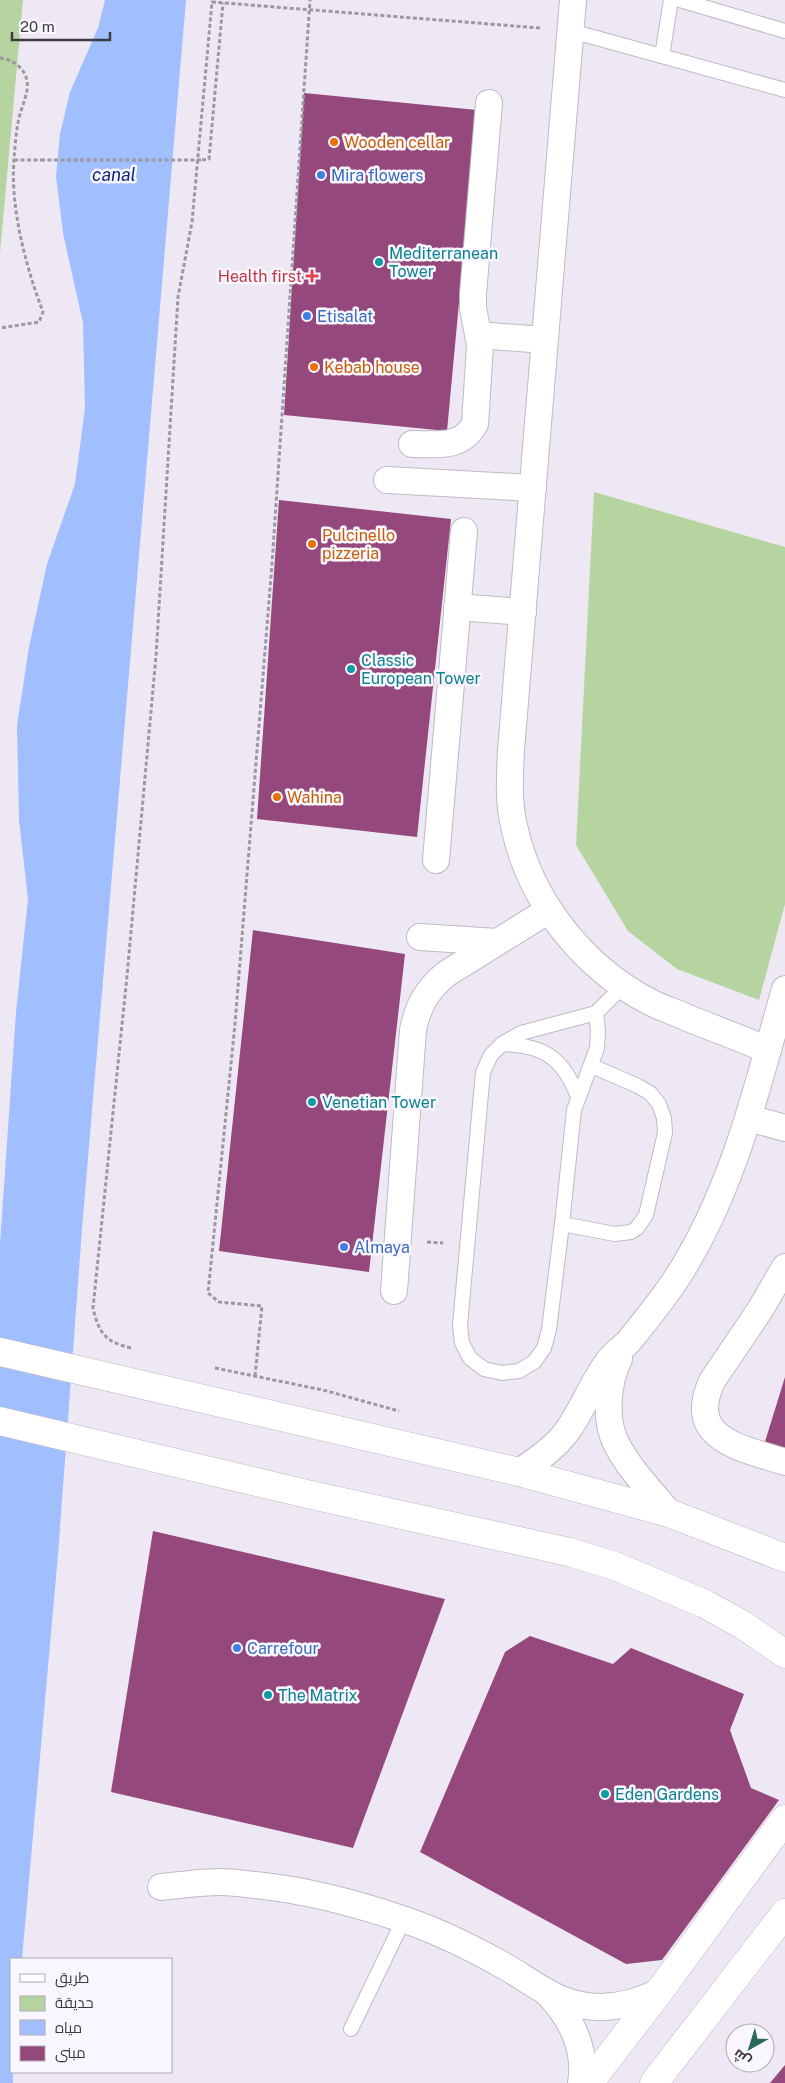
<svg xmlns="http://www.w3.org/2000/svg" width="785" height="2083" font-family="'Public Sans',Cairo,sans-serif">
	<rect width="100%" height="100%" fill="#ede8f3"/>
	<g fill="#b5d49f">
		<path d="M 0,0 L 23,0 L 0,253 Z"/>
		<path d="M 594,492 L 785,547 L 785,904 L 759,1000 L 677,969 L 628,931 L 576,845 Z"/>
	</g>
	<path fill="#a1bffe" d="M 105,0 L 186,0 L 82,1229 L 58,1555 L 22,1959 L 11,1959 L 13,2083 L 0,2083 L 0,1244 L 16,1012 L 28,899 L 19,820 L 17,725 L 29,647 L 47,564 L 75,484 L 85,408 L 83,323 L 63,233 L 56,176 L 60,134 L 70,92 L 98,28 Z"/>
	<g fill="#95487b">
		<path d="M 304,93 L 477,110 L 447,431 L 284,415 Z"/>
		<path d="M 279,500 L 451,519 L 417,837 L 257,819 Z"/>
		<path d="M 253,930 L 405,954 L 369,1272 L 219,1251 Z"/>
		<path d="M 785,1377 L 785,1451 L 764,1445 Z"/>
		<path d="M 153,1531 L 445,1599 L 353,1848 L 111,1792 Z"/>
		<path d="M 530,1636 L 613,1664 L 631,1648 L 744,1694 L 730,1730 L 751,1788 L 779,1800 L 662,1960 L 626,1964 L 420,1852 L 505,1652 Z"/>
		<path d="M 785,2065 L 785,2083 L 770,2083 Z"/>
	</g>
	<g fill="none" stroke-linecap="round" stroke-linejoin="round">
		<defs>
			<g id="service">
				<path d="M 680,0 L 785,31"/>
				<path d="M 571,31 L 785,90"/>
				<path d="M 662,56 L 671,0"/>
				<path d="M 596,1013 L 598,1031 L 597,1048 L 574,1110 L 562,1224 L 549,1330 L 544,1348 L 534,1362 L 519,1371 L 502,1373 L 484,1369 L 470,1358 L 462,1343 L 460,1325 L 483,1072 L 491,1055 L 502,1044 L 521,1033 L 596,1013 L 623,986"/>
				<path d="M 502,1044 C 544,1045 563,1058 578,1097"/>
				<path d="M 562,1224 L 615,1234 L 631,1232 L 637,1228 L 646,1215 L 665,1133 L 664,1118 L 659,1104 L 650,1093 L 638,1086 L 592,1066"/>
				<path d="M 351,2029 L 404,1919"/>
			</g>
			<g id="minor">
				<path d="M 573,0 L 511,750 C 510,775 508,801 514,826 C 530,901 583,968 652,1003 C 664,1009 678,1013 690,1019 C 716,1029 742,1039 768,1050"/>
				<path d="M 478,335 L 544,340"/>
				<path d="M 412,444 C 437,444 461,449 475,424 L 480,345 L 473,308 L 473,294 L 489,103"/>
				<path d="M 387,480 L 533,488"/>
				<path d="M 457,607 L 523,612"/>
				<path d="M 436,860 L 464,531"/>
				<path d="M 420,937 L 497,942"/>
				<path d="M 749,1118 L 785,1128"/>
				<path d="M 785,1267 L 760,1310 L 712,1381 C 685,1440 742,1448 785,1462"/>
				<path d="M 394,1291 L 413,1030 C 418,1005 427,990 446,974 L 549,910"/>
				<path d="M 619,1359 C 607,1383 604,1421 617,1445 C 630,1470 651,1491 669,1513"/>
				<path d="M 519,1472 C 537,1460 555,1448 568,1430 C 584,1407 593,1381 610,1359 C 616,1352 624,1347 629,1341 C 650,1315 673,1287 689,1258 C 737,1175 759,1080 785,989"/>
				<path d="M 161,1887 C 181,1885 201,1882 221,1882 C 233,1882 244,1884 255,1885 C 306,1890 355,1903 402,1919 C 436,1930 468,1946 499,1963 C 520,1974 539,1990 561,1999 C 594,2013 628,2007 659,1992"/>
				<path d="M 548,1994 C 571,2017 587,2050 581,2083"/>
			</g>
			<g id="tertiary">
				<path d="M 589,2083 L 659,1992 L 785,1819"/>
				<path d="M 654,2083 L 785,1913"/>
			</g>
			<g id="secondary">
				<path d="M 0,1352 L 519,1472 L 669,1513 L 785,1558"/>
				<path d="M 0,1421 L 307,1494 L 569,1552 L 615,1566 L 705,1604 L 743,1625 L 785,1654"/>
			</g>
		</defs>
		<use href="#service" stroke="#bfbac5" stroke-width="16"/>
		<use href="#minor" stroke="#bfbac5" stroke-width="28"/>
		<use href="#tertiary" stroke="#bfbac5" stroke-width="29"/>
		<use href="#secondary" stroke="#bfbac5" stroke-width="29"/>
		<g stroke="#9c98a0" stroke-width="3" stroke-dasharray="4 2.5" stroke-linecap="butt">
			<path d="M 0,58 C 12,59 25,68 27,81 C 29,93 22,105 19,118 C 16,131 15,146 14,159 C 10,208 26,267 43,312 L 39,322 L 0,328"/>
			<path d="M 14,160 L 41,160"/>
			<path d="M 202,160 L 209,159 L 223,3"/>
			<path d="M 427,1242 L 443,1243"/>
			<path d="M 131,1348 C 106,1342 99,1334 93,1308 L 127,976 L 156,656 L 178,297 L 192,222 L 212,2 L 540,28"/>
			<path d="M 215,1368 L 323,1390 L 399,1411"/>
			<path d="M 255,1376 L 262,1306 L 219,1302 L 208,1293 L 235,1024 L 272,564 L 310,0"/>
		</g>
		<use href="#service" stroke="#fff" stroke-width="14"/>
		<use href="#minor" stroke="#fff" stroke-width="26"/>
		<use href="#tertiary" stroke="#fff" stroke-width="28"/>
		<use href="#secondary" stroke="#fff" stroke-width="28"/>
		<path stroke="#9c98a0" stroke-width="3" stroke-dasharray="4 2.5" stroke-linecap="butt" d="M 41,160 L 202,160"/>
	</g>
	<g fill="#e8710a" stroke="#faf6ff" stroke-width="2">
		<circle cx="334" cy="142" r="5"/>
		<circle cx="314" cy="367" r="5"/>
		<circle cx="312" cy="544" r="5"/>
		<circle cx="277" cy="797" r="5"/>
	</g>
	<g fill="#3f7fe0" stroke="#faf6ff" stroke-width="2">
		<circle cx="321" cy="175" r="5"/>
		<circle cx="307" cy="316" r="5"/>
		<circle cx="344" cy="1247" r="5"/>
		<circle cx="237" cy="1648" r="5"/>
	</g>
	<g fill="#0f9aa8" stroke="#faf6ff" stroke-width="2">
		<circle cx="379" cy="262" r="5"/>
		<circle cx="351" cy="669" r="5"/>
		<circle cx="312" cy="1102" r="5"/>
		<circle cx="268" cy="1695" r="5"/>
		<circle cx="605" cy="1794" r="5"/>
	</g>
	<path fill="#e0444e" stroke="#faf6ff" stroke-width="2" d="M309.5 268.5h5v5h5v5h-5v5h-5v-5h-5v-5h5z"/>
	<g text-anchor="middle" stroke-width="5" stroke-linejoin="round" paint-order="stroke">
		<g font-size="16" fill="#c56008" stroke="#faf6ff" text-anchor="start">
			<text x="344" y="148">Wooden cellar</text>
			<text x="324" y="373">Kebab house</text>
			<text x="322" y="541">Pulcinello<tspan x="322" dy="18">pizzeria</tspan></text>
			<text x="287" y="803">Wahina</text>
		</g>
		<g font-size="16" fill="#366cbe" stroke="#faf6ff" text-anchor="start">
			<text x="331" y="181">Mira flowers</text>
			<text x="317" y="322">Etisalat</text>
			<text x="354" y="1253">Almaya</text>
			<text x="247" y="1654">Carrefour</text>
		</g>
		<g font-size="16" fill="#0d838f" stroke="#faf6ff" text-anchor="start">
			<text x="389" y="259">Mediterranean<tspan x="389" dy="18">Tower</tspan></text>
			<text x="361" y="666">Classic<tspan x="361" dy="18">European Tower</tspan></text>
			<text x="322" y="1108">Venetian Tower</text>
			<text x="278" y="1701">The Matrix</text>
			<text x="615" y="1800">Eden Gardens</text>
		</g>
		<g font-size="16" fill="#be3a42" stroke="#faf6ff" text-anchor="end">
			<text x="302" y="282">Health first</text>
		</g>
		<g font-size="18" font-style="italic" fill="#0c277f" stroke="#faf6ff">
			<text x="114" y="181">canal</text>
		</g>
	</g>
	<rect x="10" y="1958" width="162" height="115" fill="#faf6ff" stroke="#aeabb2"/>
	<rect x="20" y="1974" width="25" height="8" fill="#ffffff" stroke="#aeabb2"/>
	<text x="55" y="1983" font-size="15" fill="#3d3b3f">طريق</text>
	<rect x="20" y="1996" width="25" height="15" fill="#b5d49f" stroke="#aeabb2"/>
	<text x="55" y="2008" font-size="15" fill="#3d3b3f">حديقة</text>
	<rect x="20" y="2020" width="25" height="15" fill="#a1bffe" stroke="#aeabb2"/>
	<text x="55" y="2033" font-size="15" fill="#3d3b3f">مياه</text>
	<rect x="20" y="2046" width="25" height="15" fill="#95487b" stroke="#aeabb2"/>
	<text x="55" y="2058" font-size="15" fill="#3d3b3f">مبنى</text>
	<g transform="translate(750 2048) rotate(219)"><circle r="24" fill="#faf6ff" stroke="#aeabb2"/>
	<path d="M0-4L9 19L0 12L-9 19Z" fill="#286a5b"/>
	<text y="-8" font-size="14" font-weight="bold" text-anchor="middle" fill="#3d3b3f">ش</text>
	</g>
	<path d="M12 32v8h98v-8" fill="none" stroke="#3d3b3f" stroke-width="2.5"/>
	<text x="20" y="32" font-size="15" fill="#3d3b3f" stroke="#faf6ff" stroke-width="4" paint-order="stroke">20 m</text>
</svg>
